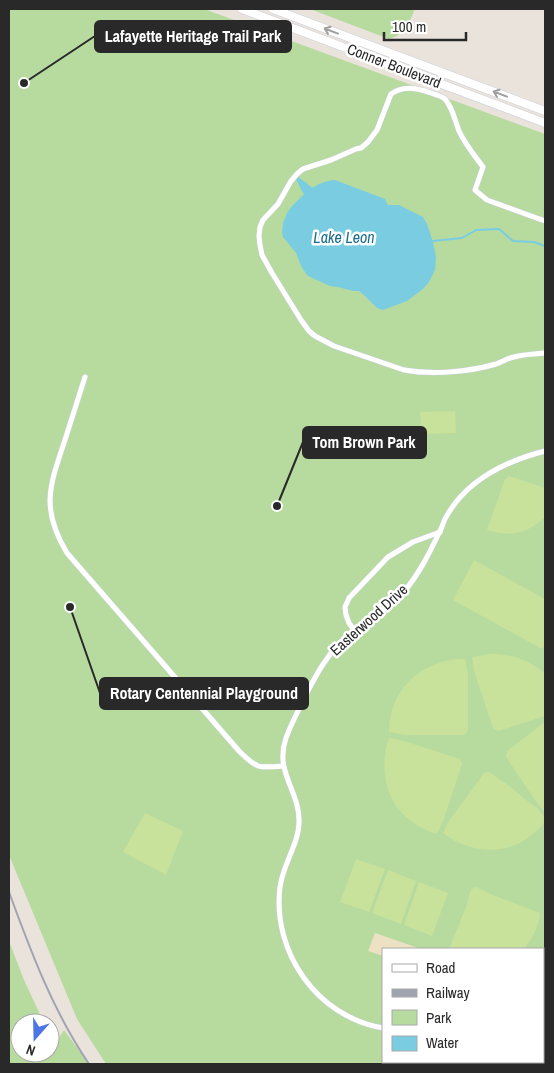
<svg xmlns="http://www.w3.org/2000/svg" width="554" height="1073" font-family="'Archivo Narrow',sans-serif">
	<rect width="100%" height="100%" fill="#eae3dc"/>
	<g fill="#b7db9f">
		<path d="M 9,9 L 204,9 L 545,134 L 545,961 L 543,962 L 543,949 L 383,949 L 383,1062 L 429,1062 L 431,1064 L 106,1064 L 77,1019 L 9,855 Z"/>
		<path d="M 310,9 L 415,9 C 408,24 406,34 389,39 Z"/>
		<path d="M 9,941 L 24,980 L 44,1023 L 20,1023 L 20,1053 L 50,1053 L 50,1034 L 55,1044 L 64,1030 L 89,1064 L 9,1064 Z"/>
	</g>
	<path fill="#ece2c3" d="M 375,933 L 421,949 L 383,949 L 383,956 L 368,951 Z"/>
	<g fill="#c8e19b">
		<path d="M 455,411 L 456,433 L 421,434 L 420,412 Z"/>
		<path d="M 509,476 L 545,488 L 545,517 C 529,533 509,538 487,530 L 505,479 Z"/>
		<path d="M 474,560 L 545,599 L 545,644 L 542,649 L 453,600 Z"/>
		<path d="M 489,654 C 511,654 529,659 545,674 L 545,716 L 498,731 L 493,728 L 474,671 L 472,657 Z"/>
		<path d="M 456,659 L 465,659 L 468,674 L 468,731 L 464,735 L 406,735 L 389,732 C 389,692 417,664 456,659 Z"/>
		<path d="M 545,722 L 545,812 L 537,803 L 506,757 L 507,751 Z"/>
		<path d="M 389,738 L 404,741 L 460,759 L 462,764 L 444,819 L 437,834 C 393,822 375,780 389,738 Z"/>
		<path d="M 485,772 L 489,772 L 512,788 L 526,800 L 537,808 L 545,817 C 545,824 540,828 535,832 C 509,857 470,854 443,833 L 448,822 Z"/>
		<path d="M 145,813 L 183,831 L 166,875 L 123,852 Z"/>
		<path d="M 356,859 L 385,869 L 369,912 L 340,902 Z"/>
		<path d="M 388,870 L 416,881 L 401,924 L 372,913 Z"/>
		<path d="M 419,882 L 448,893 L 432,936 L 404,925 Z"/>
		<path d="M 476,887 L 493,895 L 540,913 C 539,926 532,939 524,949 L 449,949 L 466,907 L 471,889 Z"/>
	</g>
	<path fill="#7acde1" d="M 294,173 C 299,179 307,182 312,188 C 319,184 327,180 335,180 L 385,199 L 388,205 L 399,205 L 423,217 L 427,224 L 433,242 L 436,257 L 435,270 L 429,282 L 423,289 L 407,301 L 383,310 L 377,308 L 366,297 L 359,291 L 353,291 L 338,287 L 330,286 L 308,276 L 305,272 L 301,266 L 296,253 L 283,237 L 282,233 L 283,223 L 287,213 L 292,206 L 304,194 C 299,188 298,180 293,174 Z"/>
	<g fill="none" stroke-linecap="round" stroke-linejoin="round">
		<path stroke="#7acde1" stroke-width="2" d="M 433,241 L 462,238 L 476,230 L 499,229 L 513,241 L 534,242 L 545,246"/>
		<defs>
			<g id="street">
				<path d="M 545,221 L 487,200 L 475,190 L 483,167 C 474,155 465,144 459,131 C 455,121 453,108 445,99 C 442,96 436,95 431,93 C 417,88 404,85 391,94 L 377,130 L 368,142 L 361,148 L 356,149 L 331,160 L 303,169 L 297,174 L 291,181 L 278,204 L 263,220 L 260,227 L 259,236 L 260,245 L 262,255 L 272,273 L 301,320 L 309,331 L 315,336 L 334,346 L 404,370 C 432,375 469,372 496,364 C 502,362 508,358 514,357 C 524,354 535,354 545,353"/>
				<path d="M 85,377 C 78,399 71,421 64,443 C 49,487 41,510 67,553 L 239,751 C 257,769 259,768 283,766"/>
				<path d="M 354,630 L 349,623 L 346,615 L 345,607 L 349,598 L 388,557 L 413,542 L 440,532"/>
				<path d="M 543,968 L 545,968"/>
				<path d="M 383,1028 C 317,1017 272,952 280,887 C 283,864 299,843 299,822 C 300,791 274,772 286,738 C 290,727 295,717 300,707 C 314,678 328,650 354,630 C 369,618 388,608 402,594 C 418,576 429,554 439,533 C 442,528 443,523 445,519 C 465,481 506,461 545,451"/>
			</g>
			<g id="secondary">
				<path d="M 242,9 L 545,123"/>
				<path d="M 273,9 L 545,111"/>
			</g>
		</defs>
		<use href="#street" stroke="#cbcfd9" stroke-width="6"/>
		<use href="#secondary" stroke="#cbcfd9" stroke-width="9"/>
		<use href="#street" stroke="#fff" stroke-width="5"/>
		<use href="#secondary" stroke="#fff" stroke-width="8"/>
		<path stroke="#a0a4b1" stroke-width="2" d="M 9,892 C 31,952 53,1011 89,1064"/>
	</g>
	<defs><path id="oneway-shaft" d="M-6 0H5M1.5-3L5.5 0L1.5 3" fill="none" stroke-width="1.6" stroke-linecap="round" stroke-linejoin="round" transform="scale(1.25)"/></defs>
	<g stroke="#9f9f9f">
		<use href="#oneway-shaft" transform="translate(331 31) rotate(-159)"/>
		<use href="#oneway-shaft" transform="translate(500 94) rotate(-159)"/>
	</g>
	<g text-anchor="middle" stroke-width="5" stroke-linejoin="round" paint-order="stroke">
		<g font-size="15" fill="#292929" stroke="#fff">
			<text transform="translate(394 66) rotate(21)" y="5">Conner Boulevard</text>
			<text transform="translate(369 620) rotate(-42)" y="5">Easterwood Drive</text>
		</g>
		<g font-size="16" font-style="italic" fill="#1c6d8b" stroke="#fff">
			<text x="344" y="243">Lake Leon</text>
		</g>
	</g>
	<path fill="none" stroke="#292929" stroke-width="2" d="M24 83L95 36M277 506L303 442M70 607L100 693"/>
	<g fill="#292929" stroke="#fff" stroke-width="2">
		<circle cx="24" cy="83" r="5"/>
		<circle cx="277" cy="506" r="5"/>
		<circle cx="70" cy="607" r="5"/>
	</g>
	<g fill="#292929" stroke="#292929" stroke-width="2">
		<rect x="95" y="21" width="196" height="31" rx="5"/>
		<rect x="303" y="427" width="123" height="31" rx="5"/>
		<rect x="100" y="678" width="208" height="31" rx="5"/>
	</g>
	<g font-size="16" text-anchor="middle" font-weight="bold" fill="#fff">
		<text x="193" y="42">Lafayette Heritage Trail Park</text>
		<text x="364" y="448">Tom Brown Park</text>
		<text x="204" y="699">Rotary Centennial Playground</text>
	</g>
	<rect width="554" height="1073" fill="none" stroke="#292929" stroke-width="20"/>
	<rect x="382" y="948" width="162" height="115" fill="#ffffff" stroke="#a9a9a9"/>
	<rect x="392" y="964" width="25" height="8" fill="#ffffff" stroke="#a9a9a9"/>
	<text x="426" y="973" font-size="15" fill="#292929">Road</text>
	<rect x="392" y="989" width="25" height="8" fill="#a0a4b1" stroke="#a9a9a9"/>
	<text x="426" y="998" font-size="15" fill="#292929">Railway</text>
	<rect x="392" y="1010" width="25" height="15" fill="#b7db9f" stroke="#a9a9a9"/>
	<text x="426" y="1023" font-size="15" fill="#292929">Park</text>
	<rect x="392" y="1036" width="25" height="15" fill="#7acde1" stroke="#a9a9a9"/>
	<text x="426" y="1048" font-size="15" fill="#292929">Water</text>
	<g transform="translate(35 1038) rotate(200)"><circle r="24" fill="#ffffff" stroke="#a9a9a9"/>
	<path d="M0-4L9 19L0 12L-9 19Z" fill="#4d75e6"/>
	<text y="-8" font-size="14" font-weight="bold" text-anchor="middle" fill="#292929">N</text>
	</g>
	<path d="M384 32v8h82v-8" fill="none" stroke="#292929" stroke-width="2.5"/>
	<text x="392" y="32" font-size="15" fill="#292929" stroke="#ffffff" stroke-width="4" paint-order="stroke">100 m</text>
</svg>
